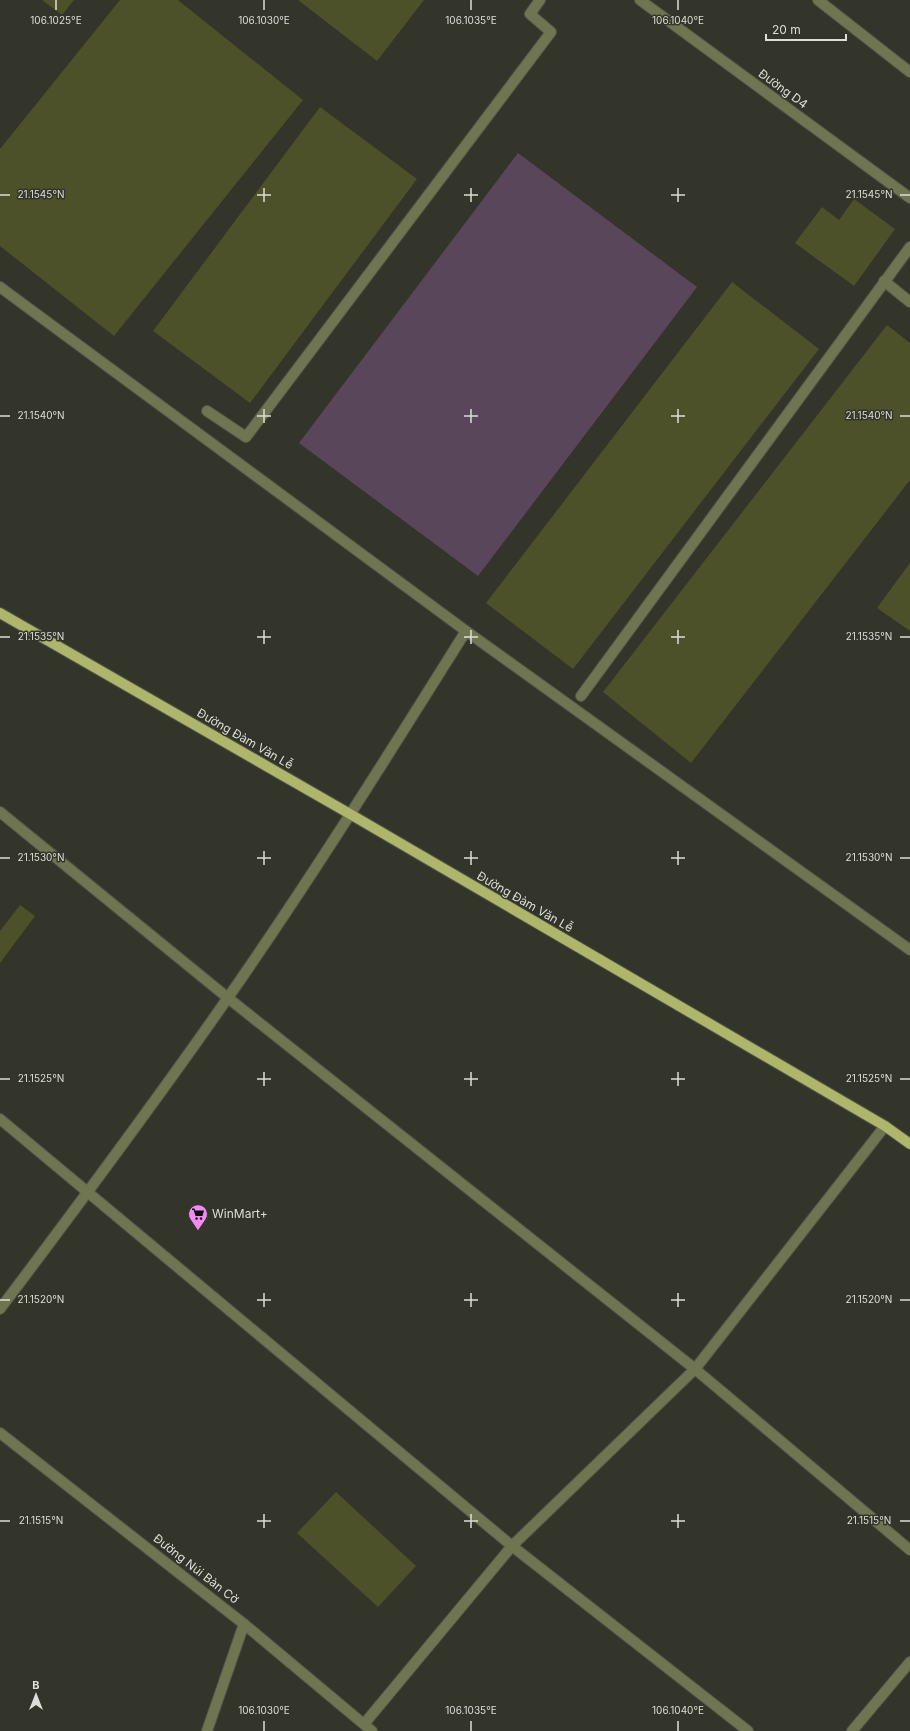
<svg xmlns="http://www.w3.org/2000/svg" width="910" height="1731" font-family="Inter,sans-serif">
	<rect width="100%" height="100%" fill="#33342a"/>
	<path fill="#5a465a" d="M 518,153 L 697,287 L 478,576 L 299,443 Z"/>
	<g fill="#4c512a">
		<path d="M 42,0 L 74,0 L 62,15 Z"/>
		<path d="M 120,0 L 178,0 L 303,100 L 114,336 L 0,246 L 0,149 Z"/>
		<path d="M 298,0 L 424,0 L 377,61 Z"/>
		<path d="M 320,107 L 417,179 L 250,403 L 153,331 Z"/>
		<path d="M 854,199 L 895,229 L 854,286 L 795,243 L 822,207 L 839,220 Z"/>
		<path d="M 732,282 L 819,349 L 573,669 L 486,603 Z"/>
		<path d="M 887,325 L 910,343 L 910,480 L 691,763 L 603,692 Z"/>
		<path d="M 910,563 L 910,631 L 877,608 Z"/>
		<path d="M 20,905 L 35,916 L 0,963 L 0,931 Z"/>
		<path d="M 336,1492 L 416,1566 L 378,1607 L 297,1533 Z"/>
	</g>
	<g fill="none" stroke-linecap="round" stroke-linejoin="round">
		<defs>
			<g id="minor">
				<path d="M 640,0 L 910,198"/>
				<path d="M 818,0 L 910,72"/>
				<path d="M 884,281 L 910,302"/>
				<path d="M 0,287 L 466,631 L 910,950"/>
				<path d="M 207,411 L 246,437 L 551,32 L 530,14 L 540,0"/>
				<path d="M 581,696 L 910,247"/>
				<path d="M 0,812 L 228,998 L 695,1369 L 910,1550"/>
				<path d="M 0,1119 L 512,1546 L 748,1731"/>
				<path d="M 0,1309 C 77,1207 154,1104 227,999 C 311,879 388,755 466,631"/>
				<path d="M 0,1433 L 244,1624 L 372,1731"/>
				<path d="M 364,1724 L 512,1546 L 695,1369 L 885,1126"/>
				<path d="M 207,1731 L 244,1624"/>
				<path d="M 852,1731 L 910,1662"/>
			</g>
			<path id="major" d="M 0,613 L 350,814 L 885,1126 L 910,1144"/>
		</defs>
		<use href="#minor" stroke="#525349" stroke-width="12"/>
		<use href="#major" stroke="#525349" stroke-width="12"/>
		<use href="#minor" stroke="#707551" stroke-width="10"/>
		<use href="#major" stroke="#adb66a" stroke-width="10"/>
	</g>
	<path fill="none" stroke="#ddded7" stroke-width="1.5" d="M 56,0 L 56,10M 264,0 L 264,10M 471,0 L 471,10M 678,0 L 678,10M 264,188 L 264,202M 471,188 L 471,202M 678,188 L 678,202M 0,195 L 10,195M 257,195 L 271,195M 464,195 L 478,195M 671,195 L 685,195M 900,195 L 910,195M 264,409 L 264,423M 471,409 L 471,423M 678,409 L 678,423M 0,416 L 10,416M 257,416 L 271,416M 464,416 L 478,416M 671,416 L 685,416M 900,416 L 910,416M 264,630 L 264,644M 471,630 L 471,644M 678,630 L 678,644M 0,637 L 10,637M 257,637 L 271,637M 464,637 L 478,637M 671,637 L 685,637M 900,637 L 910,637M 264,851 L 264,865M 471,851 L 471,865M 678,851 L 678,865M 0,858 L 10,858M 257,858 L 271,858M 464,858 L 478,858M 671,858 L 685,858M 900,858 L 910,858M 264,1072 L 264,1086M 471,1072 L 471,1086M 678,1072 L 678,1086M 0,1079 L 10,1079M 257,1079 L 271,1079M 464,1079 L 478,1079M 671,1079 L 685,1079M 900,1079 L 910,1079M 264,1293 L 264,1307M 471,1293 L 471,1307M 678,1293 L 678,1307M 0,1300 L 10,1300M 257,1300 L 271,1300M 464,1300 L 478,1300M 671,1300 L 685,1300M 900,1300 L 910,1300M 264,1514 L 264,1528M 471,1514 L 471,1528M 678,1514 L 678,1528M 0,1521 L 10,1521M 257,1521 L 271,1521M 464,1521 L 478,1521M 671,1521 L 685,1521M 900,1521 L 910,1521M 264,1721 L 264,1731M 471,1721 L 471,1731M 678,1721 L 678,1731"/>
	<defs>
		<symbol id="supermarket-pin" viewBox="-11 -11 22 30"><path d="M0 17L-7.5 6A9.5 9.5 0 1 1 7.5 6Z" fill="#f18af4" stroke="#33342a"/><path d="M-6-5.5h2.5l.6 2H6L4.5 2H-2.5L-4.4-4H-6ZM-1.5 3.2a1.3 1.3 0 1 0 .1 0ZM3 3.2a1.3 1.3 0 1 0 .1 0Z" fill="#111"/></symbol>
	</defs>
	<g fill-rule="evenodd">
		<use href="#supermarket-pin" x="187" y="1203" width="22" height="30"/>
	</g>
	<g text-anchor="middle" stroke-width="3" stroke-linejoin="round" paint-order="stroke">
		<g font-size="12" fill="#ddded7" stroke="#33342a">
			<text transform="translate(783 89) rotate(36)" y="4">Đường D4</text>
			<text transform="translate(245 739) rotate(30)" y="4">Đường Đàm Văn Lễ</text>
			<text transform="translate(525 902) rotate(30)" y="4">Đường Đàm Văn Lễ</text>
			<text transform="translate(196 1569) rotate(38)" y="4">Đường Núi Bàn Cờ</text>
		</g>
		<g font-size="12" fill="#ddded7" stroke="#33342a" text-anchor="start">
			<text x="212" y="1218">WinMart+</text>
		</g>
	</g>
	<g font-size="10" text-anchor="middle" fill="#ddded7" stroke="#33342a" stroke-width="3" stroke-linejoin="round" paint-order="stroke">
		<text x="56" y="24">106.1025°E</text>
		<text x="264" y="24">106.1030°E</text>
		<text x="471" y="24">106.1035°E</text>
		<text x="678" y="24">106.1040°E</text>
		<text x="41" y="198">21.1545°N</text>
		<text x="869" y="198">21.1545°N</text>
		<text x="41" y="419">21.1540°N</text>
		<text x="869" y="419">21.1540°N</text>
		<text x="41" y="640">21.1535°N</text>
		<text x="869" y="640">21.1535°N</text>
		<text x="41" y="861">21.1530°N</text>
		<text x="869" y="861">21.1530°N</text>
		<text x="41" y="1082">21.1525°N</text>
		<text x="869" y="1082">21.1525°N</text>
		<text x="41" y="1303">21.1520°N</text>
		<text x="869" y="1303">21.1520°N</text>
		<text x="41" y="1524">21.1515°N</text>
		<text x="869" y="1524">21.1515°N</text>
		<text x="264" y="1714">106.1030°E</text>
		<text x="471" y="1714">106.1035°E</text>
		<text x="678" y="1714">106.1040°E</text>
	</g>
	<g transform="translate(36 1695)" stroke="#33342a" stroke-width="3" paint-order="stroke">
	<path d="M0-3L7 15L0 10L-7 15Z" fill="#ddded7"/>
	<text y="-6" font-size="11" font-weight="bold" text-anchor="middle" fill="#ddded7">B</text>
	</g>
	<path d="M766 34v6h80v-6" fill="none" stroke="#ddded7" stroke-width="2"/>
	<text x="772" y="34" font-size="12" fill="#ddded7" stroke="#33342a" stroke-width="3" paint-order="stroke">20 m</text>
</svg>
